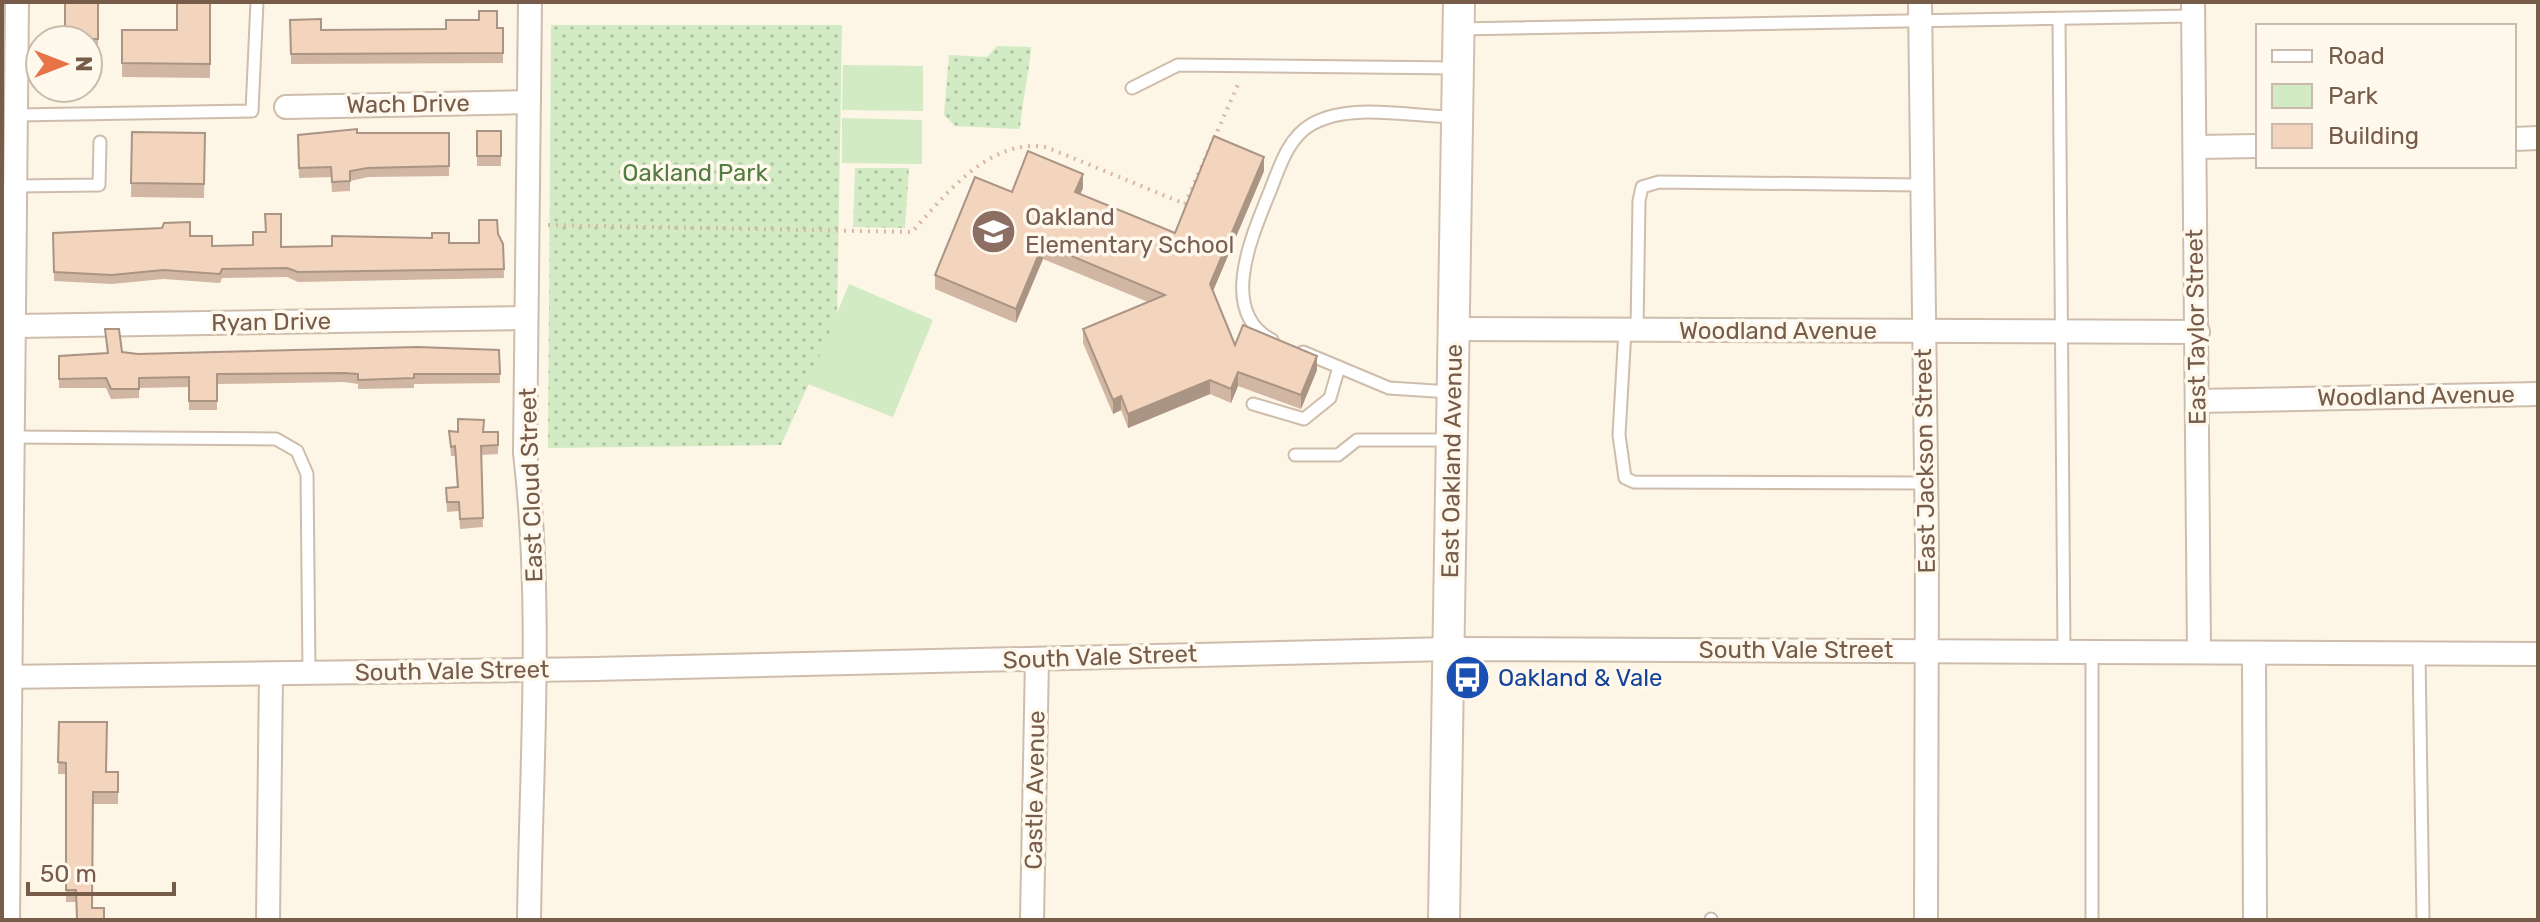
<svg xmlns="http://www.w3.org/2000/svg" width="2540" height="922" font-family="Rubik,sans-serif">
	<defs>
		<pattern id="green-dots" width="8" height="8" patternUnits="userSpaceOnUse" patternTransform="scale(2)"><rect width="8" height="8" fill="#d2ebc4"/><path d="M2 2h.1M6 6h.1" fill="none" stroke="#afc2a1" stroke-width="1.8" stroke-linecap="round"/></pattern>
	</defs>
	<rect width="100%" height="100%" fill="#fdf5e6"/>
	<g fill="url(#green-dots)">
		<path d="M 2,2 L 7,2 L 6,164 L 2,164 Z"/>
		<path d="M 551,25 L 842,25 L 837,322 L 781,445 L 548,448 Z"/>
		<path d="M 997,46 L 1031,47 C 1029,75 1022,100 1020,129 L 955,126 L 944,115 L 949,55 L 987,57 Z"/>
		<path d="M 855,168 L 909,168 L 905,228 L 853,227 Z"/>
	</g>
	<g fill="#d2ebc4">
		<path d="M 843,65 L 923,66 L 923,111 L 842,110 Z"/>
		<path d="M 842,118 L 922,120 L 922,164 L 842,163 Z"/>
		<path d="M 849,284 L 933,320 L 893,417 L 808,384 Z"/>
	</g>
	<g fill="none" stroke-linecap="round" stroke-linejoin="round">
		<defs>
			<g id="lane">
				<path d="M 2059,20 L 2064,651"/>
				<path d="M 1459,29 L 2193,16"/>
				<path d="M 1132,88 L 1178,65 L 1457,68"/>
				<path d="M 17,115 L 252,111 L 257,2"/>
				<path d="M 2,193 L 15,186 L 99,185 L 100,142"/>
				<path d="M 1625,330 L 1619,435 L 1625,478 L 1634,482 L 1926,483"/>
				<path d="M 1637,330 L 1639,201 L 1642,187 L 1659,182 L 1920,185"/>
				<path d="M 1272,340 C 1218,312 1252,236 1268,196 C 1279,170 1286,139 1312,124 C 1351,102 1412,117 1456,117"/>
				<path d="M 1303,352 L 1389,388 L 1450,392"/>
				<path d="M 1253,404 L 1304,419 L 1330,398 L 1339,367"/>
				<path d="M 13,437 L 276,439 L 297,451 L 307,474 L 309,673"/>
				<path d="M 1295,455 L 1338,455 L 1357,440 L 1451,440"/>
				<path d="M 2092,651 L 2092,920"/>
				<path d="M 2419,653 L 2423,920"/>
				<path d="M 1711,920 L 1711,919"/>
			</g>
			<g id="street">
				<path d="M 1920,2 L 1927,548 L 1926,920"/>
				<path d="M 2193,2 L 2199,651"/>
				<path d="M 286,107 L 529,102"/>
				<path d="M 2514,139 L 2538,138"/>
				<path d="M 2195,147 L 2258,146"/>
				<path d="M 16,326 L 525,318"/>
				<path d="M 1453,329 L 2198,332"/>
				<path d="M 2198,401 L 2538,394"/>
				<path d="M 2254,654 L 2255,920"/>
				<path d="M 2,677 L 594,669 L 1449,649 L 2538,654"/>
				<path d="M 8,920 L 17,2"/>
				<path d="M 268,920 L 271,674"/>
				<path d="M 529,920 C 531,765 543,607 525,453 L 530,2"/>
				<path d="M 1032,920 L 1037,659"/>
			</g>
			<path id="secondary" d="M 1444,920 L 1459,2"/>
		</defs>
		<use href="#lane" stroke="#cfbdac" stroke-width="15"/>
		<use href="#street" stroke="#cfbdac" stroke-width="26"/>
		<use href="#secondary" stroke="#d4bfac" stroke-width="34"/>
		<path stroke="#d8b8a0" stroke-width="4" stroke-dasharray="2 6" stroke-linecap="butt" d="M 548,225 L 912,232 C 946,194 989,138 1046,147 L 1185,204 L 1240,80"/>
		<use href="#lane" stroke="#fff" stroke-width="11"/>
		<use href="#street" stroke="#fff" stroke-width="22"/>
		<use href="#secondary" stroke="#fff" stroke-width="30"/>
	</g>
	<g fill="#d1b6a3">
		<path d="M 65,2 L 98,2 L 98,53 L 88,53 L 88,40 L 65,40 Z"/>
		<path d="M 210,2 L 210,78 L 122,77 L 122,30 L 177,30 Z"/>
		<path d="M 290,20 L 321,30 L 503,28 L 503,63 L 291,64 Z"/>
		<rect x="477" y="131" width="24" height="35"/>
		<path d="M 132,132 L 205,133 L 204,198 L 131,197 Z"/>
		<path d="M 357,133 L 449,133 L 449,176 L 368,177 L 350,181 L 350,191 L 332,192 L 331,177 L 299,178 L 298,135 Z"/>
		<path d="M 1264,171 L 1213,291 L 1235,345 L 1317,370 L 1301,409 L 1238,386 L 1231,403 L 1210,394 L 1128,428 L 1121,410 L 1113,414 L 1083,343 L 1083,329 L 1148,302 L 1043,259 L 1016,323 L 935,289 L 935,275 L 1012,192 L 1083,188 L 1080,194 L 1175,233 Z"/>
		<path d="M 53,233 L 190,236 L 212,246 L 281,247 L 479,243 L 498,234 L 503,244 L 504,278 L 298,282 L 287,277 L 222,278 L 220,283 L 163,279 L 112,284 L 54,281 Z"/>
		<path d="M 105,329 L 122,352 L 138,354 L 499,350 L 500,383 L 414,384 L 414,388 L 358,389 L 358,384 L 344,382 L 217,384 L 217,410 L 189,410 L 189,387 L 139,388 L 139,398 L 111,399 L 106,388 L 59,388 L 59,356 L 107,353 Z"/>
		<path d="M 449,431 L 498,432 L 498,454 L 481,455 L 483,527 L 460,529 L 459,511 L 447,512 L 446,488 L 457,487 L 455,456 L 451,456 Z"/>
		<path d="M 59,722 L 106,772 L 118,772 L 118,804 L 93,804 L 92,908 L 104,920 L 76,902 L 66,902 L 66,774 L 58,774 Z"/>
	</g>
	<g fill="#aa9484">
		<path d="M 1264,157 L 1264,171 L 1210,298 L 1210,284 Z"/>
		<path d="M 1083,174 L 1083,188 L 1075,206 L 1075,192 Z"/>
		<path d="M 1043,244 L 1043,259 L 1016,323 L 1016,309 Z"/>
		<path d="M 1317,356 L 1317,370 L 1301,409 L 1301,395 Z"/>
		<path d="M 1238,372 L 1238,386 L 1231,403 L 1231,389 Z"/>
		<path d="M 1210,380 L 1210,394 L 1128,428 L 1128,414 Z"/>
		<path d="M 1121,396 L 1121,410 L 1113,414 L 1113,400 Z"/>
	</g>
	<g fill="#f3d4bd" stroke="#aa9484" stroke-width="2">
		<rect x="65" y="2" width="33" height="37"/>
		<path d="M 177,2 L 210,2 L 210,64 L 122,63 L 122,30 L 177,30 Z"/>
		<path d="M 479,11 L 497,11 L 497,28 L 503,28 L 503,53 L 291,54 L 290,20 L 321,19 L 321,30 L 446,29 L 446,20 L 479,20 Z"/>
		<path d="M 357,129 L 357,133 L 449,133 L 449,166 L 368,168 L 350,171 L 350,181 L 332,182 L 331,167 L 299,168 L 298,135 Z"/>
		<rect x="477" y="131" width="24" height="25"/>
		<path d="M 132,132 L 205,133 L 204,184 L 131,183 Z"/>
		<path d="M 1214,136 L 1264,157 L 1210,284 L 1235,345 L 1243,325 L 1317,356 L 1301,395 L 1238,372 L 1231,389 L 1210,380 L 1128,414 L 1121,396 L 1113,400 L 1083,329 L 1165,295 L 1043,244 L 1016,309 L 935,275 L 975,177 L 1012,192 L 1028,151 L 1083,174 L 1075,192 L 1175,233 Z"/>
		<path d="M 265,214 L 281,214 L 281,247 L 332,246 L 332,236 L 432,238 L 432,233 L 449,233 L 449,243 L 479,243 L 479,220 L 497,220 L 498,234 L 503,244 L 504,269 L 298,272 L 287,268 L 222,269 L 220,274 L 163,270 L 112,275 L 54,272 L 53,233 L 162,228 L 164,223 L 190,222 L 190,236 L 212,236 L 212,246 L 253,245 L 253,232 L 266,232 Z"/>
		<path d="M 105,329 L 119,329 L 122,352 L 138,354 L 418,347 L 499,350 L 500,374 L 414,374 L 414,378 L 358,380 L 358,374 L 344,373 L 217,374 L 217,401 L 189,401 L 189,377 L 139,378 L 139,389 L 111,389 L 106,378 L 59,379 L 59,356 L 108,353 Z"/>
		<path d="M 458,419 L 484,420 L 483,432 L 498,432 L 498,445 L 481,446 L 483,518 L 460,519 L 459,502 L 447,502 L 446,488 L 458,487 L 455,446 L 451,447 L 449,431 L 458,432 Z"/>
		<path d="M 59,722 L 107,722 L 106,772 L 118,772 L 118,792 L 93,792 L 92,908 L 104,908 L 104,920 L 77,920 L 76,890 L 66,890 L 66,763 L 58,762 Z"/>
	</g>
	<defs>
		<symbol id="school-disc" viewBox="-11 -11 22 22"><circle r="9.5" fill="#8d6e63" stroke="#fff8ec"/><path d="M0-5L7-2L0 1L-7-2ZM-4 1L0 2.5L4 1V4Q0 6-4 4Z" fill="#fff"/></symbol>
		<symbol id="bus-disc" viewBox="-11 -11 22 22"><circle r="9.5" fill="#1a4fb4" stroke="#fff8ec"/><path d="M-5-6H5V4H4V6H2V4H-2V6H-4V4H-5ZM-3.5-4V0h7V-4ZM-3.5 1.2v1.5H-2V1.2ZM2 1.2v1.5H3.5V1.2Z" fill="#fff"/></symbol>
	</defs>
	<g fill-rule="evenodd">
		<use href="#school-disc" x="968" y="206" width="51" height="51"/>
		<use href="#bus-disc" x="1442" y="652" width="51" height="51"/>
	</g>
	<g text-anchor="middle" stroke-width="7" stroke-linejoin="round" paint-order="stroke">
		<g font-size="24" fill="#775c4a" stroke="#fff8ec">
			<text transform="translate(408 104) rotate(-1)" y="8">Wach Drive</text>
			<text transform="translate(271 322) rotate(-1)" y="8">Ryan Drive</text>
			<text transform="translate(2196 327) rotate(-91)" y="8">East Taylor Street</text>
			<text x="1778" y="339">Woodland Avenue</text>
			<text transform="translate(2416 396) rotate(-1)" y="8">Woodland Avenue</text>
			<text transform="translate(1452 461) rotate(-89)" y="8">East Oakland Avenue</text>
			<text transform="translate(1925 461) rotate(-91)" y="8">East Jackson Street</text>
			<text transform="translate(531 485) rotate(-92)" y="8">East Cloud Street</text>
			<text x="1796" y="658">South Vale Street</text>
			<text transform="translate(1100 657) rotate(-2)" y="8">South Vale Street</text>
			<text transform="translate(452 671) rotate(-1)" y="8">South Vale Street</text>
			<text transform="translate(1035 790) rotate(-89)" y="8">Castle Avenue</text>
		</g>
		<g font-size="24" fill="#517d42" stroke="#fff8ec">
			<text x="695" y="181">Oakland Park</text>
		</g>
		<g font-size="24" fill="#785e54" stroke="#fff8ec" text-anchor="start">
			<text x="1025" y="225">Oakland<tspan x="1025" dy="28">Elementary School</tspan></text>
		</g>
		<g font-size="24" fill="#164399" stroke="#fff8ec" text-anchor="start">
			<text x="1498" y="686">Oakland &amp; Vale</text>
		</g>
	</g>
	<rect width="2540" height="922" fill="none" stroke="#775c4a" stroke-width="8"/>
	<rect x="2256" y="24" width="260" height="144" fill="#fff8ec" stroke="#c9baab" stroke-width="2"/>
	<rect x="2272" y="50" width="40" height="12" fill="#ffffff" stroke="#c9baab" stroke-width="2"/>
	<text x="2328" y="64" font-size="24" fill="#775c4a">Road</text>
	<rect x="2272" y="84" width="40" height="24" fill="#d2ebc4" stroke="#c9baab" stroke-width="2"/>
	<text x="2328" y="104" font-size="24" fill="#775c4a">Park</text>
	<rect x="2272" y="124" width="40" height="24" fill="#f3d4bd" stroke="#c9baab" stroke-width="2"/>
	<text x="2328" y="144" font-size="24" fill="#775c4a">Building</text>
	<g transform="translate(64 64) rotate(90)"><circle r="38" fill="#fff8ec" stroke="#c9baab" stroke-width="2"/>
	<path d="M0-6L14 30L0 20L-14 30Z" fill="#e87349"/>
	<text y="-12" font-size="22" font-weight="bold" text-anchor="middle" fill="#775c4a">N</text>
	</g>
	<path d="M28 882v12h146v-12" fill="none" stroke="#775c4a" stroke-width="4"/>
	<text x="40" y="882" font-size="24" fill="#775c4a" stroke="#fff8ec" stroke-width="6" paint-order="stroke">50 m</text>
</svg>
